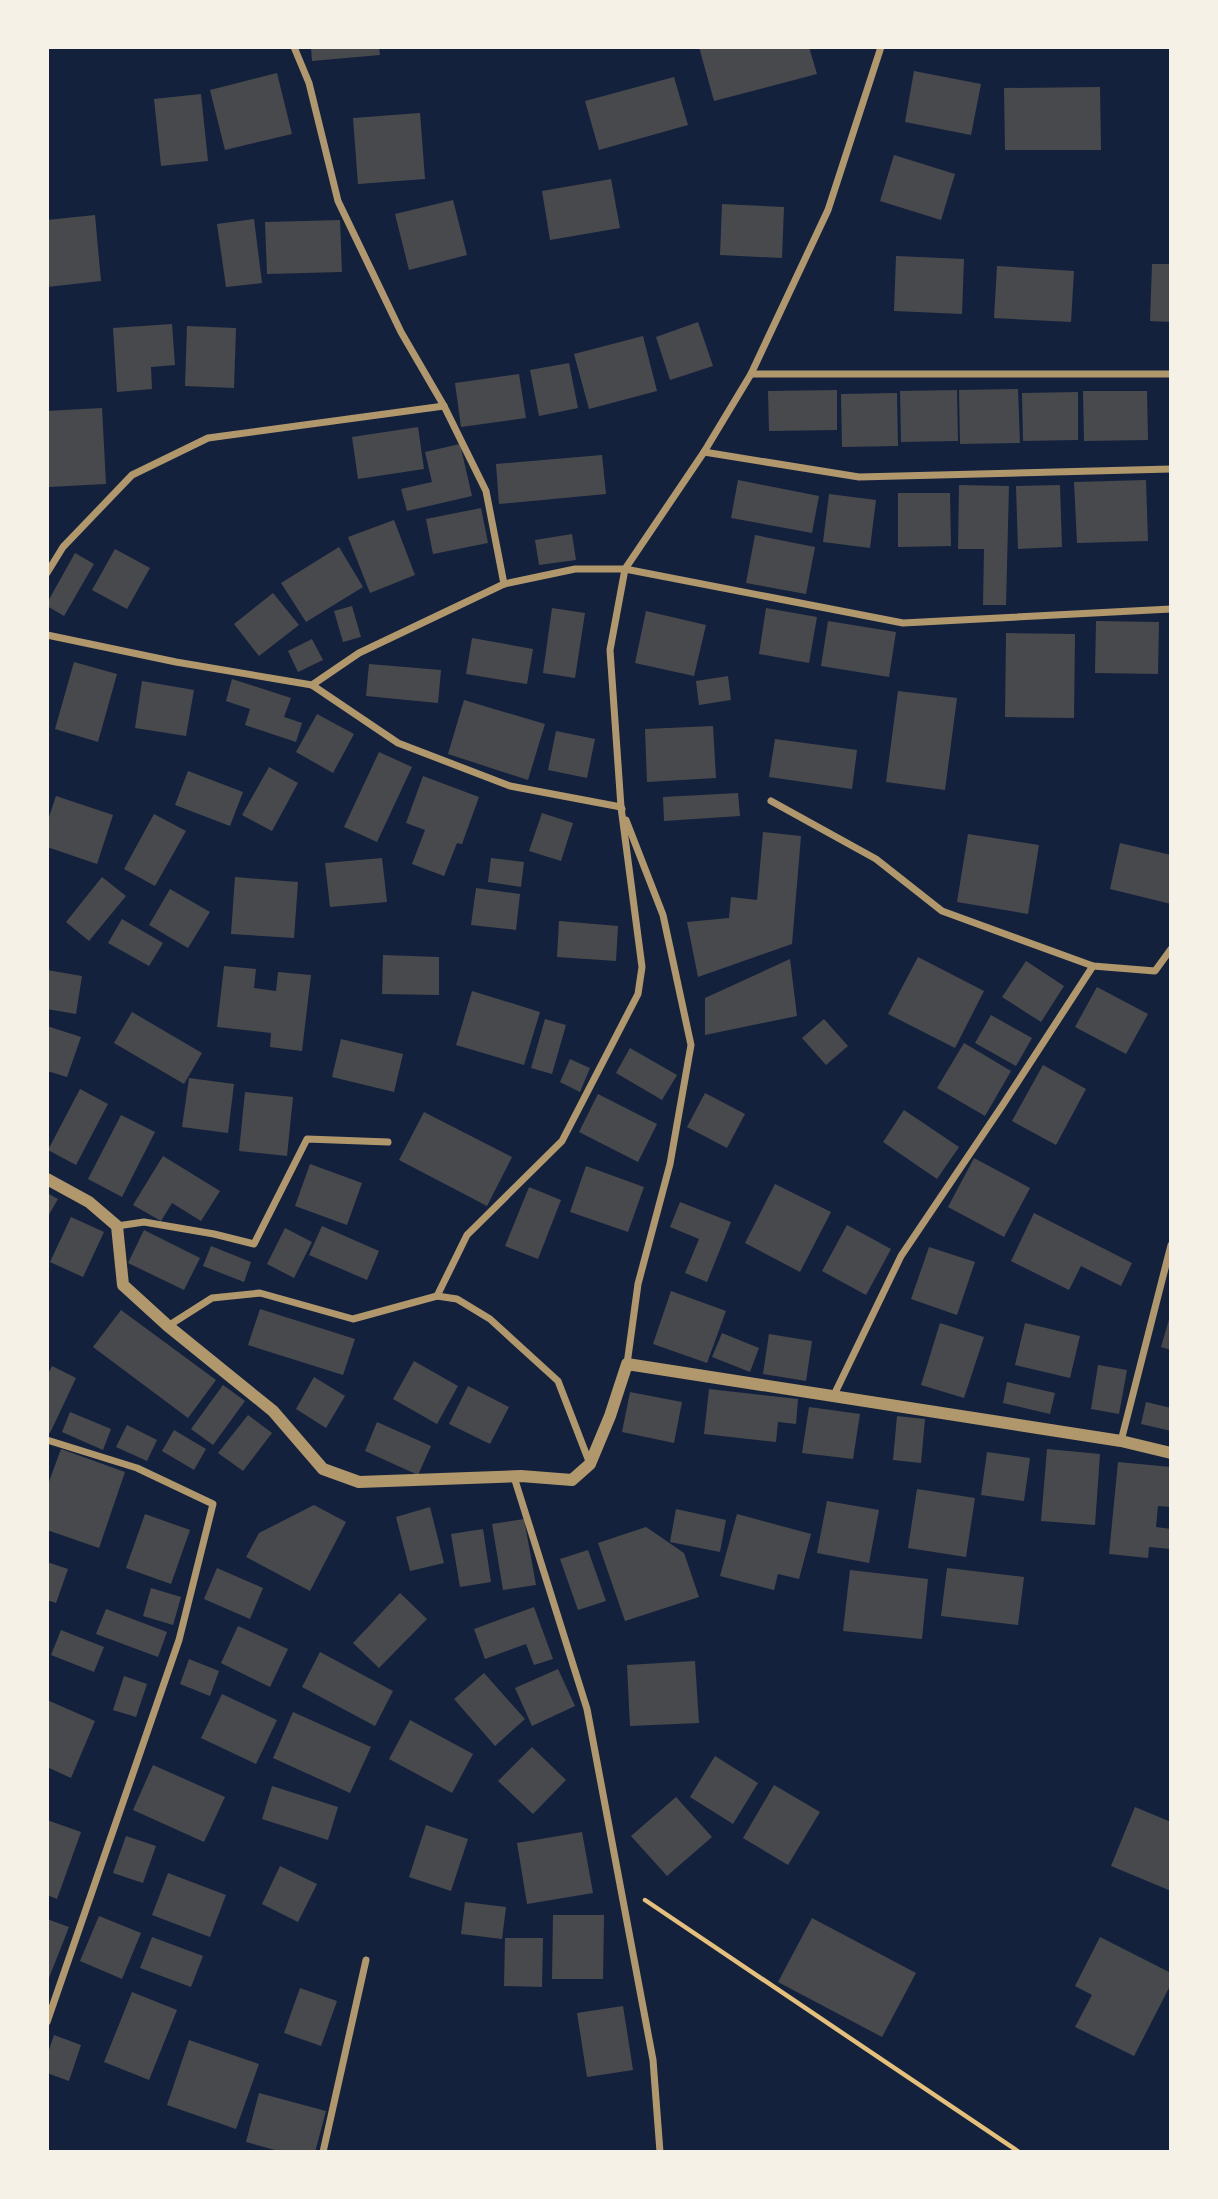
<svg xmlns="http://www.w3.org/2000/svg" width="1218" height="2199" font-family="Arial,sans-serif">
	<rect width="100%" height="100%" fill="#14213d"/>
	<g fill="#48494c">
		<path d="M 311,47 L 379,47 L 380,55 L 312,61 Z"/>
		<path d="M 699,47 L 809,47 L 817,74 L 714,101 Z"/>
		<path d="M 914,71 L 981,84 L 971,135 L 905,122 Z"/>
		<path d="M 277,73 L 292,134 L 225,150 L 210,90 Z"/>
		<path d="M 674,77 L 688,125 L 599,150 L 585,101 Z"/>
		<path d="M 1100,87 L 1101,150 L 1005,150 L 1004,88 Z"/>
		<path d="M 201,94 L 208,161 L 161,166 L 154,99 Z"/>
		<path d="M 420,113 L 425,179 L 358,184 L 353,118 Z"/>
		<path d="M 894,155 L 955,174 L 941,220 L 880,201 Z"/>
		<path d="M 611,179 L 620,228 L 550,240 L 542,191 Z"/>
		<path d="M 453,200 L 467,255 L 409,270 L 395,214 Z"/>
		<path d="M 722,204 L 784,207 L 782,258 L 720,255 Z"/>
		<path d="M 95,215 L 101,281 L 47,287 L 47,220 Z"/>
		<path d="M 254,219 L 262,283 L 226,287 L 217,224 Z"/>
		<path d="M 340,220 L 342,272 L 267,274 L 265,222 Z"/>
		<path d="M 896,256 L 964,259 L 962,314 L 894,311 Z"/>
		<path d="M 1152,264 L 1171,264 L 1171,322 L 1150,321 Z"/>
		<path d="M 997,266 L 1074,271 L 1071,322 L 994,318 Z"/>
		<path d="M 698,322 L 713,366 L 670,380 L 656,337 Z"/>
		<path d="M 172,324 L 175,365 L 151,367 L 152,389 L 117,392 L 113,328 Z"/>
		<path d="M 187,326 L 236,328 L 234,388 L 185,386 Z"/>
		<path d="M 643,336 L 657,391 L 589,409 L 574,354 Z"/>
		<path d="M 569,363 L 578,408 L 539,416 L 530,370 Z"/>
		<path d="M 519,374 L 526,418 L 461,427 L 455,383 Z"/>
		<path d="M 1018,389 L 1020,443 L 960,444 L 959,390 Z"/>
		<path d="M 837,390 L 837,430 L 769,431 L 768,391 Z"/>
		<path d="M 957,390 L 958,441 L 901,442 L 900,391 Z"/>
		<path d="M 1083,391 L 1147,391 L 1148,440 L 1084,441 Z"/>
		<path d="M 1078,392 L 1078,440 L 1023,441 L 1022,393 Z"/>
		<path d="M 897,393 L 898,446 L 842,447 L 841,394 Z"/>
		<path d="M 102,408 L 106,484 L 49,487 L 47,411 Z"/>
		<path d="M 418,427 L 424,469 L 358,479 L 352,437 Z"/>
		<path d="M 460,444 L 472,496 L 407,511 L 401,489 L 432,482 L 425,452 Z"/>
		<path d="M 602,455 L 606,494 L 499,504 L 496,464 Z"/>
		<path d="M 738,480 L 819,496 L 812,533 L 731,518 Z"/>
		<path d="M 1146,480 L 1148,541 L 1077,543 L 1074,482 Z"/>
		<path d="M 959,485 L 1009,486 L 1006,605 L 983,605 L 984,549 L 958,549 Z"/>
		<path d="M 1060,485 L 1062,547 L 1018,549 L 1016,486 Z"/>
		<path d="M 898,493 L 950,493 L 951,546 L 898,547 Z"/>
		<path d="M 829,494 L 876,500 L 870,548 L 823,542 Z"/>
		<path d="M 481,508 L 488,543 L 433,554 L 426,519 Z"/>
		<path d="M 394,520 L 415,575 L 370,593 L 348,537 Z"/>
		<path d="M 572,534 L 576,560 L 539,565 L 535,540 Z"/>
		<path d="M 755,535 L 815,547 L 806,594 L 746,583 Z"/>
		<path d="M 339,547 L 363,587 L 306,622 L 281,583 Z"/>
		<path d="M 115,549 L 150,568 L 127,609 L 92,590 Z"/>
		<path d="M 75,553 L 94,564 L 64,616 L 47,606 L 47,603 Z"/>
		<path d="M 273,593 L 299,625 L 259,656 L 234,624 Z"/>
		<path d="M 352,606 L 361,637 L 343,642 L 334,611 Z"/>
		<path d="M 552,608 L 585,613 L 575,678 L 543,673 Z"/>
		<path d="M 766,608 L 817,617 L 809,663 L 759,654 Z"/>
		<path d="M 646,611 L 706,625 L 694,676 L 635,663 Z"/>
		<path d="M 828,621 L 896,632 L 889,677 L 821,666 Z"/>
		<path d="M 1096,621 L 1159,622 L 1158,674 L 1095,673 Z"/>
		<path d="M 1006,633 L 1075,634 L 1074,718 L 1005,717 Z"/>
		<path d="M 472,638 L 533,649 L 527,684 L 466,674 Z"/>
		<path d="M 312,639 L 323,660 L 298,672 L 288,651 Z"/>
		<path d="M 74,662 L 117,674 L 98,742 L 55,729 Z"/>
		<path d="M 369,664 L 441,670 L 438,703 L 366,696 Z"/>
		<path d="M 728,676 L 731,700 L 699,705 L 696,681 Z"/>
		<path d="M 232,679 L 291,698 L 284,717 L 302,723 L 296,742 L 245,725 L 250,709 L 226,701 Z"/>
		<path d="M 142,681 L 194,690 L 186,736 L 135,728 Z"/>
		<path d="M 898,691 L 957,698 L 945,790 L 886,782 Z"/>
		<path d="M 464,700 L 545,724 L 528,780 L 448,754 Z"/>
		<path d="M 317,714 L 354,734 L 333,773 L 296,752 Z"/>
		<path d="M 713,726 L 716,778 L 647,782 L 645,729 Z"/>
		<path d="M 556,731 L 595,739 L 587,778 L 548,770 Z"/>
		<path d="M 775,739 L 857,750 L 852,789 L 769,777 Z"/>
		<path d="M 379,752 L 412,767 L 377,842 L 344,827 Z"/>
		<path d="M 269,767 L 298,783 L 272,831 L 242,815 Z"/>
		<path d="M 188,771 L 243,792 L 230,826 L 175,805 Z"/>
		<path d="M 423,776 L 479,797 L 462,844 L 457,843 L 444,876 L 412,864 L 425,830 L 406,823 Z"/>
		<path d="M 738,793 L 740,816 L 664,821 L 663,797 Z"/>
		<path d="M 56,796 L 113,815 L 97,864 L 47,847 L 47,823 Z"/>
		<path d="M 542,813 L 573,823 L 561,861 L 529,851 Z"/>
		<path d="M 154,814 L 186,831 L 155,886 L 124,869 Z"/>
		<path d="M 763,832 L 801,836 L 792,944 L 698,977 L 687,922 L 729,918 L 731,897 L 757,900 Z"/>
		<path d="M 968,834 L 1039,845 L 1028,914 L 957,902 Z"/>
		<path d="M 1120,843 L 1171,855 L 1171,904 L 1110,889 Z"/>
		<path d="M 382,858 L 387,902 L 330,907 L 325,863 Z"/>
		<path d="M 491,858 L 524,862 L 521,887 L 488,882 Z"/>
		<path d="M 102,877 L 126,896 L 89,941 L 66,922 Z"/>
		<path d="M 235,877 L 298,882 L 294,938 L 231,934 Z"/>
		<path d="M 476,888 L 520,894 L 516,930 L 471,925 Z"/>
		<path d="M 170,889 L 210,912 L 188,948 L 149,925 Z"/>
		<path d="M 122,919 L 163,943 L 149,966 L 108,943 Z"/>
		<path d="M 559,921 L 618,926 L 616,961 L 557,957 Z"/>
		<path d="M 383,955 L 439,957 L 439,995 L 382,994 Z"/>
		<path d="M 918,957 L 984,991 L 955,1048 L 888,1014 Z"/>
		<path d="M 790,959 L 797,1016 L 705,1035 L 705,998 Z"/>
		<path d="M 1026,961 L 1064,986 L 1041,1022 L 1002,997 Z"/>
		<path d="M 224,966 L 256,969 L 254,988 L 276,991 L 278,972 L 311,975 L 302,1051 L 270,1047 L 271,1033 L 217,1027 Z"/>
		<path d="M 47,970 L 82,976 L 76,1014 L 47,1009 Z"/>
		<path d="M 1097,987 L 1148,1014 L 1126,1054 L 1075,1027 Z"/>
		<path d="M 472,991 L 540,1012 L 524,1065 L 456,1045 Z"/>
		<path d="M 132,1012 L 202,1053 L 184,1084 L 114,1043 Z"/>
		<path d="M 991,1015 L 1032,1038 L 1016,1066 L 975,1043 Z"/>
		<path d="M 545,1019 L 566,1025 L 552,1074 L 531,1068 Z"/>
		<path d="M 824,1019 L 848,1046 L 826,1065 L 802,1038 Z"/>
		<path d="M 47,1026 L 81,1037 L 67,1077 L 47,1071 Z"/>
		<path d="M 341,1039 L 403,1054 L 394,1092 L 332,1077 Z"/>
		<path d="M 964,1043 L 1011,1071 L 985,1116 L 937,1088 Z"/>
		<path d="M 630,1048 L 677,1075 L 662,1100 L 616,1073 Z"/>
		<path d="M 570,1059 L 590,1068 L 580,1092 L 560,1082 Z"/>
		<path d="M 1043,1065 L 1086,1089 L 1056,1145 L 1012,1121 Z"/>
		<path d="M 189,1078 L 234,1084 L 228,1133 L 182,1127 Z"/>
		<path d="M 80,1089 L 108,1104 L 76,1165 L 48,1150 Z"/>
		<path d="M 245,1092 L 293,1097 L 287,1156 L 239,1151 Z"/>
		<path d="M 705,1093 L 745,1114 L 727,1148 L 687,1127 Z"/>
		<path d="M 598,1094 L 657,1124 L 638,1162 L 579,1132 Z"/>
		<path d="M 904,1110 L 959,1147 L 937,1179 L 883,1142 Z"/>
		<path d="M 424,1112 L 512,1157 L 487,1206 L 399,1160 Z"/>
		<path d="M 121,1115 L 155,1132 L 122,1197 L 88,1179 Z"/>
		<path d="M 163,1156 L 220,1191 L 201,1221 L 172,1203 L 161,1221 L 133,1205 Z"/>
		<path d="M 974,1158 L 1030,1188 L 1004,1237 L 948,1207 Z"/>
		<path d="M 310,1164 L 362,1183 L 347,1225 L 295,1206 Z"/>
		<path d="M 586,1166 L 644,1187 L 628,1232 L 570,1212 Z"/>
		<path d="M 775,1184 L 831,1212 L 800,1272 L 745,1243 Z"/>
		<path d="M 529,1187 L 561,1200 L 538,1259 L 505,1246 Z"/>
		<path d="M 47,1193 L 58,1199 L 47,1218 Z"/>
		<path d="M 680,1202 L 731,1222 L 707,1282 L 685,1273 L 699,1239 L 670,1227 Z"/>
		<path d="M 1034,1213 L 1132,1263 L 1121,1286 L 1081,1266 L 1069,1290 L 1011,1261 Z"/>
		<path d="M 71,1217 L 104,1232 L 83,1277 L 50,1262 Z"/>
		<path d="M 847,1225 L 891,1249 L 866,1295 L 822,1271 Z"/>
		<path d="M 322,1226 L 379,1251 L 367,1280 L 309,1255 Z"/>
		<path d="M 285,1228 L 312,1242 L 294,1278 L 267,1264 Z"/>
		<path d="M 144,1230 L 200,1258 L 184,1290 L 128,1263 Z"/>
		<path d="M 211,1246 L 251,1262 L 244,1282 L 203,1266 Z"/>
		<path d="M 929,1247 L 975,1262 L 957,1315 L 911,1299 Z"/>
		<path d="M 671,1291 L 726,1311 L 707,1363 L 653,1344 Z"/>
		<path d="M 260,1309 L 355,1339 L 343,1375 L 248,1345 Z"/>
		<path d="M 121,1310 L 216,1380 L 188,1418 L 93,1347 Z"/>
		<path d="M 1170,1316 L 1171,1316 L 1171,1350 L 1161,1347 Z"/>
		<path d="M 940,1323 L 984,1337 L 964,1398 L 921,1385 Z"/>
		<path d="M 1025,1323 L 1080,1336 L 1070,1378 L 1015,1365 Z"/>
		<path d="M 722,1333 L 759,1348 L 750,1372 L 712,1357 Z"/>
		<path d="M 769,1334 L 812,1341 L 806,1381 L 763,1374 Z"/>
		<path d="M 414,1361 L 458,1386 L 437,1424 L 393,1399 Z"/>
		<path d="M 1098,1365 L 1127,1370 L 1119,1414 L 1091,1409 Z"/>
		<path d="M 52,1366 L 76,1378 L 50,1433 L 47,1432 L 47,1376 Z"/>
		<path d="M 314,1377 L 345,1396 L 326,1428 L 296,1409 Z"/>
		<path d="M 1007,1382 L 1055,1393 L 1050,1414 L 1003,1403 Z"/>
		<path d="M 223,1385 L 245,1401 L 213,1445 L 191,1429 Z"/>
		<path d="M 468,1386 L 509,1407 L 490,1444 L 449,1424 Z"/>
		<path d="M 709,1389 L 798,1399 L 796,1424 L 778,1422 L 776,1442 L 704,1434 Z"/>
		<path d="M 630,1392 L 682,1402 L 674,1443 L 622,1432 Z"/>
		<path d="M 1146,1402 L 1171,1408 L 1171,1431 L 1141,1424 Z"/>
		<path d="M 809,1407 L 860,1414 L 853,1459 L 802,1453 Z"/>
		<path d="M 70,1412 L 111,1429 L 103,1450 L 62,1432 Z"/>
		<path d="M 248,1415 L 272,1433 L 243,1471 L 218,1453 Z"/>
		<path d="M 897,1416 L 925,1419 L 921,1463 L 893,1460 Z"/>
		<path d="M 377,1422 L 431,1446 L 418,1475 L 365,1451 Z"/>
		<path d="M 127,1425 L 157,1440 L 147,1461 L 116,1447 Z"/>
		<path d="M 174,1430 L 206,1449 L 194,1470 L 162,1451 Z"/>
		<path d="M 61,1449 L 125,1472 L 99,1548 L 47,1530 L 47,1487 Z"/>
		<path d="M 1047,1449 L 1100,1454 L 1095,1525 L 1041,1521 Z"/>
		<path d="M 987,1452 L 1030,1458 L 1024,1501 L 981,1495 Z"/>
		<path d="M 1118,1462 L 1171,1467 L 1171,1507 L 1158,1506 L 1156,1527 L 1171,1529 L 1171,1549 L 1149,1547 L 1148,1558 L 1109,1554 Z"/>
		<path d="M 917,1489 L 975,1498 L 966,1557 L 908,1548 Z"/>
		<path d="M 827,1501 L 879,1510 L 869,1563 L 817,1553 Z"/>
		<path d="M 314,1505 L 346,1522 L 310,1591 L 246,1557 L 259,1533 Z"/>
		<path d="M 430,1507 L 444,1563 L 410,1571 L 396,1517 Z"/>
		<path d="M 676,1509 L 726,1520 L 720,1552 L 670,1542 Z"/>
		<path d="M 145,1514 L 190,1530 L 171,1584 L 126,1568 Z"/>
		<path d="M 737,1514 L 811,1534 L 799,1579 L 778,1574 L 774,1590 L 720,1576 Z"/>
		<path d="M 524,1519 L 536,1585 L 503,1590 L 492,1524 Z"/>
		<path d="M 646,1527 L 684,1553 L 699,1597 L 625,1621 L 598,1543 Z"/>
		<path d="M 483,1529 L 491,1582 L 460,1587 L 451,1534 Z"/>
		<path d="M 588,1550 L 606,1601 L 578,1610 L 560,1559 Z"/>
		<path d="M 47,1562 L 68,1569 L 56,1603 L 47,1600 Z"/>
		<path d="M 217,1568 L 263,1588 L 250,1619 L 204,1599 Z"/>
		<path d="M 947,1568 L 1024,1577 L 1018,1625 L 941,1616 Z"/>
		<path d="M 850,1570 L 928,1579 L 922,1639 L 843,1631 Z"/>
		<path d="M 151,1588 L 181,1597 L 173,1625 L 143,1616 Z"/>
		<path d="M 400,1593 L 427,1619 L 379,1668 L 353,1643 Z"/>
		<path d="M 534,1607 L 553,1659 L 534,1665 L 526,1644 L 485,1659 L 474,1629 Z"/>
		<path d="M 106,1609 L 167,1632 L 158,1657 L 96,1634 Z"/>
		<path d="M 238,1626 L 288,1649 L 270,1687 L 221,1663 Z"/>
		<path d="M 61,1630 L 104,1647 L 94,1672 L 51,1655 Z"/>
		<path d="M 320,1652 L 393,1691 L 375,1726 L 302,1687 Z"/>
		<path d="M 189,1659 L 219,1671 L 210,1696 L 180,1684 Z"/>
		<path d="M 695,1661 L 699,1723 L 630,1726 L 627,1665 Z"/>
		<path d="M 558,1669 L 575,1706 L 532,1726 L 515,1688 Z"/>
		<path d="M 484,1673 L 525,1719 L 495,1746 L 454,1699 Z"/>
		<path d="M 124,1676 L 147,1684 L 136,1717 L 113,1710 Z"/>
		<path d="M 222,1694 L 277,1720 L 256,1764 L 201,1738 Z"/>
		<path d="M 47,1700 L 95,1721 L 71,1778 L 47,1767 Z"/>
		<path d="M 293,1712 L 371,1747 L 350,1793 L 273,1758 Z"/>
		<path d="M 410,1720 L 473,1754 L 452,1793 L 389,1759 Z"/>
		<path d="M 532,1747 L 566,1780 L 533,1814 L 498,1781 Z"/>
		<path d="M 715,1756 L 758,1783 L 733,1824 L 690,1797 Z"/>
		<path d="M 153,1765 L 225,1797 L 204,1842 L 133,1810 Z"/>
		<path d="M 774,1785 L 820,1812 L 788,1865 L 743,1838 Z"/>
		<path d="M 272,1786 L 338,1807 L 328,1840 L 262,1819 Z"/>
		<path d="M 676,1797 L 712,1837 L 667,1876 L 631,1836 Z"/>
		<path d="M 1135,1807 L 1171,1822 L 1171,1891 L 1111,1866 Z"/>
		<path d="M 47,1820 L 81,1832 L 57,1899 L 47,1895 Z"/>
		<path d="M 426,1825 L 468,1839 L 451,1891 L 409,1877 Z"/>
		<path d="M 582,1832 L 593,1893 L 527,1904 L 517,1843 Z"/>
		<path d="M 126,1836 L 156,1846 L 143,1883 L 113,1873 Z"/>
		<path d="M 280,1866 L 317,1884 L 298,1922 L 262,1904 Z"/>
		<path d="M 168,1873 L 226,1895 L 210,1937 L 152,1915 Z"/>
		<path d="M 465,1902 L 506,1907 L 502,1939 L 461,1934 Z"/>
		<path d="M 553,1915 L 604,1915 L 603,1979 L 552,1979 Z"/>
		<path d="M 99,1916 L 141,1933 L 122,1979 L 80,1961 Z"/>
		<path d="M 812,1918 L 916,1973 L 882,2037 L 778,1982 Z"/>
		<path d="M 47,1919 L 69,1927 L 47,1983 Z"/>
		<path d="M 152,1937 L 203,1956 L 191,1987 L 140,1968 Z"/>
		<path d="M 1100,1937 L 1171,1973 L 1171,1984 L 1134,2056 L 1075,2027 L 1092,1995 L 1075,1986 Z"/>
		<path d="M 505,1938 L 543,1938 L 542,1987 L 504,1986 Z"/>
		<path d="M 300,1988 L 337,2001 L 321,2046 L 284,2033 Z"/>
		<path d="M 132,1992 L 177,2010 L 149,2080 L 104,2062 Z"/>
		<path d="M 623,2006 L 633,2070 L 587,2077 L 577,2013 Z"/>
		<path d="M 54,2035 L 81,2045 L 69,2081 L 47,2073 L 47,2056 Z"/>
		<path d="M 189,2040 L 259,2064 L 236,2129 L 167,2105 Z"/>
		<path d="M 259,2093 L 326,2111 L 315,2152 L 282,2152 L 246,2142 Z"/>
	</g>
	<g fill="none" stroke-linecap="round" stroke-linejoin="round">
		<path stroke="#e5c07b" stroke-width="4.5" d="M 645,1900 L 1019,2152"/>
		<g stroke="#b1986c" stroke-width="7">
			<path d="M 294,47 L 309,83 L 338,201 L 401,332 L 444,406 L 486,491 L 504,584"/>
			<path d="M 751,374 L 1171,374"/>
			<path d="M 704,452 L 859,477 L 1171,469"/>
			<path d="M 47,573 L 63,547 L 132,475 L 208,438 L 444,406"/>
			<path d="M 47,635 L 176,662 L 312,685 L 359,653 L 504,584 L 575,569 L 625,569 L 903,623 L 1171,609"/>
			<path d="M 312,685 L 398,743 L 510,786 L 621,807 L 622,809"/>
			<path d="M 771,801 L 876,859 L 942,911 L 1093,966 L 1155,971 L 1171,949"/>
			<path d="M 626,820 L 663,915 L 691,1045 L 670,1164 L 638,1284 L 627,1364"/>
			<path d="M 117,1226 L 144,1222 L 214,1234 L 254,1244 L 307,1139 L 388,1142"/>
			<path d="M 437,1296 L 467,1235 L 562,1141 L 638,994 L 642,967 L 621,807 L 610,650 L 625,569 L 704,452 L 751,374 L 828,210 L 881,47"/>
			<path d="M 168,1326 L 212,1298 L 260,1293 L 353,1319 L 437,1296 L 457,1299 L 490,1319 L 558,1381 L 590,1464"/>
			<path d="M 833,1397 L 901,1256 L 1002,1106 L 1093,966"/>
			<path d="M 47,1440 L 137,1468 L 213,1504 L 179,1640 L 47,2022"/>
			<path d="M 1121,1441 L 1171,1245"/>
			<path d="M 514,1477 L 587,1709 L 653,2060 L 660,2152"/>
			<path d="M 323,2152 L 366,1960"/>
		</g>
		<path stroke="#b1986c" stroke-width="12" d="M 47,1179 L 89,1202 L 117,1226 L 123,1285 L 168,1326 L 273,1411 L 323,1469 L 359,1482 L 521,1476 L 572,1480 L 590,1464 L 610,1416 L 627,1364 L 1121,1441 L 1171,1453"/>
	</g>
	<rect width="1218" height="2199" fill="none" stroke="#f6f1e7" stroke-width="98"/>
</svg>
